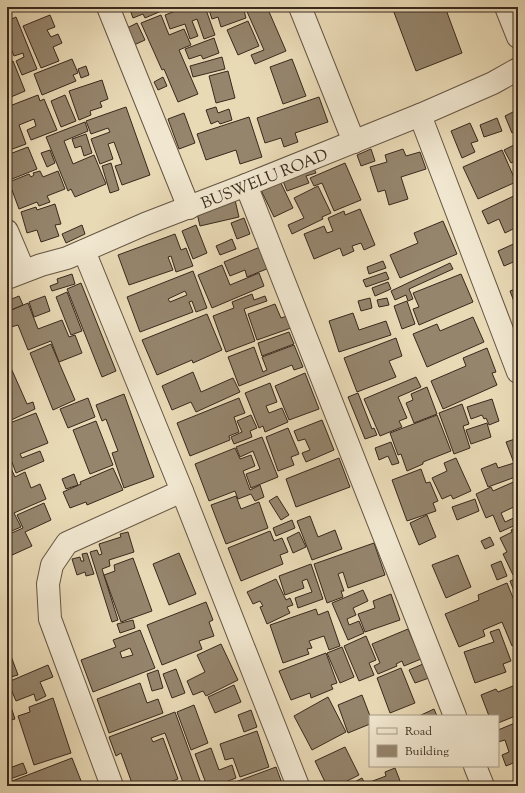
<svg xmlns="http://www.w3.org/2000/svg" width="525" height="793" font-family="'Sorts Mill Goudy',serif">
	<rect width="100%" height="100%" fill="#e9dab6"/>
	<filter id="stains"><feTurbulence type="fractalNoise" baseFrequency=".005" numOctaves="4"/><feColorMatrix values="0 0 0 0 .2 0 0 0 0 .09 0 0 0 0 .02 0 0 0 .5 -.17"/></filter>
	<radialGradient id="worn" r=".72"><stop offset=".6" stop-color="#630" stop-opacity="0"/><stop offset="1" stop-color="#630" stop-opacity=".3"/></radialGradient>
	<g fill="#95856d" stroke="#39291d" fill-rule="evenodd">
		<path d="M 129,7 L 165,7 L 166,9 L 145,18 L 143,14 L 133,18 Z"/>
		<path d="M 186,7 L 205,7 L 215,35 L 204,39 L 197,19 L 192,21 L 198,36 L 190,39 L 185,24 L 170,29 L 165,15 Z"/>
		<path d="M 208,7 L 243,7 L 246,18 L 221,27 L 218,17 L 212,19 Z"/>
		<path d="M 245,7 L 267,7 L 286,51 L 255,64 L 251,55 L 264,50 Z"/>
		<path d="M 392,7 L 445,7 L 462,53 L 416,71 Z"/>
		<path d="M 50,15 L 55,27 L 47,30 L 51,37 L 58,34 L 62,43 L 53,47 L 59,61 L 41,68 L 23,26 Z"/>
		<path d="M 161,15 L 169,35 L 184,29 L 191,45 L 179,50 L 198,94 L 178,102 L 164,69 L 162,70 L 141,23 Z"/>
		<path d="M 16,17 L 37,69 L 22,75 L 16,61 L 24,57 L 23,53 L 14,56 L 7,39 L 7,21 Z"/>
		<path d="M 248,21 L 259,46 L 238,55 L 227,30 Z"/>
		<path d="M 137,23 L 145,40 L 134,45 L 127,28 Z"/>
		<path d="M 214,38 L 219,53 L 203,59 L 201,55 L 189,59 L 185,49 Z"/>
		<path d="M 222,57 L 225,69 L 193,77 L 190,66 Z"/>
		<path d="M 72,59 L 78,73 L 73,75 L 76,81 L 42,95 L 34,74 Z"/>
		<path d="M 292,59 L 306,96 L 283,104 L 270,67 Z"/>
		<path d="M 13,61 L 25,91 L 11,97 L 7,89 L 7,64 Z"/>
		<path d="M 86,66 L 89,75 L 81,78 L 78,69 Z"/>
		<path d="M 228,71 L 235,98 L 216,103 L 209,76 Z"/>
		<path d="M 163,77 L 167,86 L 158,90 L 154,82 Z"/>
		<path d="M 102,80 L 108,99 L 100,102 L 102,107 L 90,111 L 91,115 L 79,120 L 69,91 Z"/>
		<path d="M 38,95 L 40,101 L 44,99 L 57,130 L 31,140 L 27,130 L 36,126 L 34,119 L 19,125 L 26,144 L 7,151 L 7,107 Z"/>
		<path d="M 65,95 L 76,121 L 61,127 L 51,101 Z"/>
		<path d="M 319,97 L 328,122 L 295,133 L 298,142 L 284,147 L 281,138 L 265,143 L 257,118 Z"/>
		<path d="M 126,107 L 150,175 L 122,185 L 115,166 L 122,164 L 114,142 L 108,144 L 113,159 L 100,164 L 91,139 L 110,132 L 108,128 L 91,134 L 86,121 Z"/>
		<path d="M 216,107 L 218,113 L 229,109 L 232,120 L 220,124 L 218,121 L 211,124 L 206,110 Z"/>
		<path d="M 515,111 L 518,118 L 518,130 L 512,133 L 505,116 Z"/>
		<path d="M 184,113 L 195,143 L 179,149 L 168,119 Z"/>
		<path d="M 249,117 L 262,157 L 240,164 L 236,150 L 206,160 L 197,134 Z"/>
		<path d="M 497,118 L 502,131 L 484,137 L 480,125 Z"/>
		<path d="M 85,122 L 88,131 L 64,141 L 73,164 L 94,155 L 106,184 L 75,197 L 71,189 L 68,191 L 46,137 Z"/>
		<path d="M 470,123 L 478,141 L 471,143 L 475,152 L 462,158 L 451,131 Z"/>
		<path d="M 86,134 L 92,153 L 84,156 L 81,146 L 75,148 L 72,139 Z"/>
		<path d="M 518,143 L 518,159 L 511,163 L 504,150 Z"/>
		<path d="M 28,147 L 37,169 L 7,181 L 7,155 Z"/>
		<path d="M 371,149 L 375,161 L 361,166 L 357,155 Z"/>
		<path d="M 403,149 L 406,156 L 420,152 L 426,169 L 401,177 L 408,199 L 389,205 L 385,190 L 378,192 L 370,167 L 387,162 L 385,155 Z"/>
		<path d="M 50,150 L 55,163 L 47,167 L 41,153 Z"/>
		<path d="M 502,150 L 516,182 L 478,199 L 463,167 Z"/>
		<path d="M 111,163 L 119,190 L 110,193 L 102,166 Z"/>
		<path d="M 345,163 L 361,200 L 334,211 L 322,183 L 314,186 L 310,178 Z"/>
		<path d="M 312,164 L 316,173 L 306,176 L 309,183 L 287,191 L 281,176 Z"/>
		<path d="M 40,171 L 43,177 L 58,171 L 65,189 L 47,196 L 50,202 L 39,206 L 37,202 L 19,209 L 9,182 L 29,174 L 31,177 L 34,175 L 33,173 Z"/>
		<path d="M 279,179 L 293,208 L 274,217 L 260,188 Z"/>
		<path d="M 318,186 L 331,213 L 322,217 L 323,219 L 292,234 L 288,225 L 304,218 L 294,198 Z"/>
		<path d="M 518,194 L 518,236 L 515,228 L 505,233 L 499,219 L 488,224 L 482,211 Z"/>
		<path d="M 235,200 L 239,217 L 200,226 L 196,209 Z"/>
		<path d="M 55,204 L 61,224 L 55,225 L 59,236 L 41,242 L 37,230 L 27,233 L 21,212 L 36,207 L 37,210 Z"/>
		<path d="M 360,209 L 375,245 L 364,250 L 361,243 L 352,246 L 354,251 L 343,256 L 340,248 L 314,259 L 304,234 L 324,226 L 327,233 L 333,231 L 328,218 L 344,211 L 345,215 Z"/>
		<path d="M 244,218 L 250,234 L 237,239 L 231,223 Z"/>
		<path d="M 443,221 L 457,254 L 400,278 L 390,255 L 418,243 L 414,233 Z"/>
		<path d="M 82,225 L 85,234 L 66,243 L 62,234 Z"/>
		<path d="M 196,225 L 207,253 L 193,259 L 182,231 Z"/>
		<path d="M 175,234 L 181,250 L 186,248 L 193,266 L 176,272 L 171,256 L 168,257 L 173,270 L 129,285 L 118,255 Z"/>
		<path d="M 232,239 L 236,249 L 220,255 L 216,246 Z"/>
		<path d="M 518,242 L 518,260 L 504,266 L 498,251 Z"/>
		<path d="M 260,247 L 269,268 L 247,277 L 245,270 L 230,276 L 224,262 Z"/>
		<path d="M 383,261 L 386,268 L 369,274 L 367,267 Z"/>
		<path d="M 450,263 L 453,269 L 409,289 L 413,299 L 408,301 L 406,295 L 395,300 L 391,291 Z"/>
		<path d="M 222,265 L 230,285 L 259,273 L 264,286 L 212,308 L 198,275 Z"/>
		<path d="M 193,271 L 207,308 L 196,312 L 192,301 L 189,302 L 193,312 L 140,332 L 127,297 ZM 185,291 L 187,295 L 170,302 L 168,299 Z"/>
		<path d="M 386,272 L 389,279 L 366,287 L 363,280 Z"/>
		<path d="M 72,274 L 75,284 L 52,291 L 50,286 L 58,283 L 57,279 Z"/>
		<path d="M 461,274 L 473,302 L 419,325 L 413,309 L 419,307 L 413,293 Z"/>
		<path d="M 388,282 L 391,289 L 375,296 L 372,288 Z"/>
		<path d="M 81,283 L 116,371 L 102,377 L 67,289 Z"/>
		<path d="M 518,288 L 518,312 L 510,291 Z"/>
		<path d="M 67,292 L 82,331 L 71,335 L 56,297 Z"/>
		<path d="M 252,294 L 254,300 L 265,296 L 267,301 L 244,309 L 255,341 L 226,352 L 213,316 L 234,308 L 232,302 Z"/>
		<path d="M 19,296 L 23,305 L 11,310 L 7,301 Z"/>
		<path d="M 45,296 L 50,311 L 34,317 L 29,302 Z"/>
		<path d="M 370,298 L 372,308 L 361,311 L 358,301 Z"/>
		<path d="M 387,298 L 389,305 L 379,307 L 377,300 Z"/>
		<path d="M 407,301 L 415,324 L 402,329 L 394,306 Z"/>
		<path d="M 28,303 L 38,329 L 62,320 L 69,337 L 75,335 L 82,353 L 59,362 L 51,341 L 28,350 L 18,325 L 11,327 L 7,317 L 7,312 Z"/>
		<path d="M 275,304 L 281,318 L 287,316 L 291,328 L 257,340 L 248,314 Z"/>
		<path d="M 353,313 L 359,330 L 386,321 L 391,335 L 339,352 L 329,321 Z"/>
		<path d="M 207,314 L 222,350 L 193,363 L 192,360 L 157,375 L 142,340 Z"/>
		<path d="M 473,317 L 484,342 L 427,367 L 413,334 L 437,324 L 440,331 Z"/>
		<path d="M 289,332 L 294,344 L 262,356 L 258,343 Z"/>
		<path d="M 396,338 L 402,356 L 389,361 L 396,377 L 357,392 L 344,358 Z"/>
		<path d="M 51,344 L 75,400 L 53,410 L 30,353 Z"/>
		<path d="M 294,345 L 303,367 L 294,370 L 292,365 L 239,386 L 228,357 L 254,347 L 263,372 L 267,370 L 262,357 Z"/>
		<path d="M 487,348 L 496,372 L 492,373 L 497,385 L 443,409 L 431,381 L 466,366 L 463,358 Z"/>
		<path d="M 11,368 L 27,404 L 33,402 L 35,409 L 7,422 L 7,370 Z"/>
		<path d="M 193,372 L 201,392 L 233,378 L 240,392 L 196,412 L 191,402 L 172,410 L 162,386 Z"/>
		<path d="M 305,373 L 319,409 L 289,420 L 275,386 Z"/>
		<path d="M 416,377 L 421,387 L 398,397 L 407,418 L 399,421 L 402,427 L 380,436 L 364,399 Z"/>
		<path d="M 270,383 L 277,402 L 266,406 L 269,413 L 282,408 L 288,422 L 265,432 L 263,426 L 259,428 L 245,393 Z"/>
		<path d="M 427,387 L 437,414 L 414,423 L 406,403 L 413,400 L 411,394 Z"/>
		<path d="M 358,393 L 372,429 L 374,428 L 377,435 L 365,439 L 348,397 Z"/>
		<path d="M 124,394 L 154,477 L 124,488 L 112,453 L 118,451 L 106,419 L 102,421 L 96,405 Z"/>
		<path d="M 88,398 L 95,417 L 68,428 L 60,409 Z"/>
		<path d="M 239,398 L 245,413 L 234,417 L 239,432 L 229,436 L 230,440 L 190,456 L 177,423 Z"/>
		<path d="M 492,399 L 499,421 L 489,425 L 486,418 L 484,419 L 482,415 L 471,419 L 467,407 Z"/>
		<path d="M 462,404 L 469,424 L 463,426 L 470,448 L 454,454 L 439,413 Z"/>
		<path d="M 36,413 L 48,443 L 20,454 L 22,458 L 40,451 L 44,461 L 16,473 L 10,457 L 7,458 L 7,424 Z"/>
		<path d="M 251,415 L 257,428 L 250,431 L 252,437 L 234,444 L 231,437 L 242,432 L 237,421 Z"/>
		<path d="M 437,415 L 451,451 L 423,462 L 423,464 L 407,471 L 401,454 L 398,455 L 390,433 Z"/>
		<path d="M 322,420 L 334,450 L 306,462 L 302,453 L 310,450 L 305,439 L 298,441 L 294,431 Z"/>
		<path d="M 96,421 L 113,465 L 90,474 L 73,430 Z"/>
		<path d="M 487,423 L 491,437 L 471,444 L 466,430 Z"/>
		<path d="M 288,428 L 299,454 L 291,457 L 294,465 L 278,471 L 266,437 Z"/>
		<path d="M 262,437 L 278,477 L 251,488 L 246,474 L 260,469 L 253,451 L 240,457 L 236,447 Z"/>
		<path d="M 518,438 L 518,476 L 488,487 L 481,469 L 496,463 L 498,468 L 514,463 L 506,442 Z"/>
		<path d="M 391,442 L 399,463 L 392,465 L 388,456 L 379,460 L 375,448 Z"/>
		<path d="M 235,448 L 240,459 L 251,455 L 255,466 L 243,471 L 250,490 L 260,485 L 264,497 L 255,501 L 251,494 L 238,499 L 235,491 L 209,501 L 195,464 Z"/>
		<path d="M 339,458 L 350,487 L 296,507 L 286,479 Z"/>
		<path d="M 456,458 L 471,491 L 453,499 L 451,495 L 442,499 L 432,478 L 447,471 L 444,463 Z"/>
		<path d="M 10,466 L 15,477 L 25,472 L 31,488 L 40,484 L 46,499 L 14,513 L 21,527 L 7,533 L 7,467 Z"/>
		<path d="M 113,468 L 123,490 L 87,505 L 86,502 L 70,508 L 63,492 L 81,484 L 80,482 Z"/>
		<path d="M 421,469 L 426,483 L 430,482 L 438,501 L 433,503 L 436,511 L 407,521 L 392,480 Z"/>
		<path d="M 74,474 L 78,485 L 66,489 L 62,479 Z"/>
		<path d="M 518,480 L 518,505 L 501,513 L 505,522 L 518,516 L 518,524 L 500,532 L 493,515 L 486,518 L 476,494 L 491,487 L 493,491 Z"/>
		<path d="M 236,496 L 241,509 L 259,502 L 268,528 L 226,544 L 211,505 Z"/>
		<path d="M 277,496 L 289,515 L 281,520 L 269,501 Z"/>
		<path d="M 475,499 L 479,511 L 457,520 L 452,507 Z"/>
		<path d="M 44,503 L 51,520 L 25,532 L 32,546 L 10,556 L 7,548 L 7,535 L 23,528 L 17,515 Z"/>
		<path d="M 427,515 L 436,537 L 419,545 L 410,523 Z"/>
		<path d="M 310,516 L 318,537 L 335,530 L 342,549 L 312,560 L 297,521 Z"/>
		<path d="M 292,520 L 295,528 L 276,536 L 273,528 Z"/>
		<path d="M 518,527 L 518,572 L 513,575 L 503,554 L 507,552 L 500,538 L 512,532 L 511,530 Z"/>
		<path d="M 270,531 L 274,541 L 282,538 L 288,552 L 280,555 L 283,564 L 241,581 L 228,548 Z"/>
		<path d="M 128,532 L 134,552 L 109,560 L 110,566 L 102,569 L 118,620 L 112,622 L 90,552 L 97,550 L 99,555 L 102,554 L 99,544 L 121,537 L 120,534 Z"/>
		<path d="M 299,532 L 306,547 L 293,553 L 287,538 Z"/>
		<path d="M 490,537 L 494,545 L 485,549 L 481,541 Z"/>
		<path d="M 374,543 L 385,575 L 348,588 L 343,572 L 338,574 L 344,591 L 341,591 L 343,597 L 327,603 L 314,564 Z"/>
		<path d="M 87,553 L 94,574 L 86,576 L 85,572 L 77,575 L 72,559 L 80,557 L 81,561 L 84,561 L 82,554 Z"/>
		<path d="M 179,553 L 196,594 L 169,605 L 153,564 Z"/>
		<path d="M 458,555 L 471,587 L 446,598 L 432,565 Z"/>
		<path d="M 133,558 L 152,611 L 121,622 L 104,575 L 115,571 L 114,565 Z"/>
		<path d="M 501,561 L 507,576 L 497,580 L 491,565 Z"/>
		<path d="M 311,564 L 323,599 L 298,608 L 295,598 L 312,592 L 307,579 L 302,581 L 304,588 L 285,595 L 279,576 Z"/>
		<path d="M 518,578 L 518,601 L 510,581 Z"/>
		<path d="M 276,579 L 286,600 L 290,598 L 293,605 L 287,607 L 290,613 L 267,624 L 260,607 L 263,606 L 260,601 L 253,604 L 247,592 Z"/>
		<path d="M 507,583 L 518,610 L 518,643 L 512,646 L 502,622 L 483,630 L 485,636 L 459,647 L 445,614 L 479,600 L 478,595 Z"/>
		<path d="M 363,590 L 368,601 L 353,608 L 356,615 L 347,619 L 349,625 L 359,621 L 364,633 L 348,640 L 332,603 Z"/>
		<path d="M 391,594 L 400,620 L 365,632 L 358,614 L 375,608 L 373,601 Z"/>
		<path d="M 206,602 L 213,620 L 209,622 L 214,636 L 199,641 L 202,649 L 162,665 L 147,625 Z"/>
		<path d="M 316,609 L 318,615 L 328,611 L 340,646 L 329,650 L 324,636 L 309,641 L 312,648 L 307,649 L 309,654 L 283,663 L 270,625 Z"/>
		<path d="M 133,620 L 135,628 L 120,633 L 117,624 Z"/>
		<path d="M 408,629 L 421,659 L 404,666 L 402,661 L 396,664 L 397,666 L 378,674 L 374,666 L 380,663 L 372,644 Z"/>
		<path d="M 499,629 L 511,661 L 503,664 L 506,672 L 475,683 L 464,652 L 494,642 L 490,632 Z"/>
		<path d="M 140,630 L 155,668 L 93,692 L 81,660 L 116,647 L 113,640 ZM 130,648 L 133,655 L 122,658 L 120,652 Z"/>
		<path d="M 366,636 L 376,660 L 369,663 L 374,675 L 359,681 L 344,646 Z"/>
		<path d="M 221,644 L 238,680 L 206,696 L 203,691 L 193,695 L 187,681 L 205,672 L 197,655 Z"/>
		<path d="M 342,647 L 354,677 L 340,683 L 327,653 Z"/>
		<path d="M 8,648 L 18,675 L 7,678 L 7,649 Z"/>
		<path d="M 326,653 L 337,683 L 331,685 L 333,689 L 311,698 L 310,693 L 291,700 L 279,671 Z"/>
		<path d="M 423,664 L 429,678 L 415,683 L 409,670 Z"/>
		<path d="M 48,665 L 53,677 L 40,682 L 46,696 L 36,701 L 34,694 L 16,701 L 8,682 Z"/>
		<path d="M 401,668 L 415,703 L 390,713 L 377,678 Z"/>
		<path d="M 176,669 L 185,693 L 172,698 L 163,674 Z"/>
		<path d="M 158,670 L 163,688 L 152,691 L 147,674 Z"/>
		<path d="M 140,683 L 147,703 L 158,699 L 163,713 L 109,733 L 97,699 Z"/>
		<path d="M 518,684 L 518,715 L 498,723 L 498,716 L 489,716 L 481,695 L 496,689 L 498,692 Z"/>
		<path d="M 234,685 L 241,702 L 215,713 L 208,697 Z"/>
		<path d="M 7,695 L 15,719 L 7,721 Z"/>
		<path d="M 362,695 L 370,716 L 370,724 L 348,733 L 338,705 Z"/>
		<path d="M 328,697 L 346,732 L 312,750 L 294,716 Z"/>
		<path d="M 53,698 L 71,753 L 34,765 L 18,716 L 30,712 L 29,707 Z"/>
		<path d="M 194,705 L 208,743 L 191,750 L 177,712 Z"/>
		<path d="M 434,709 L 437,716 L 419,716 Z"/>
		<path d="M 251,710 L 257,727 L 244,732 L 238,715 Z"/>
		<path d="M 175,712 L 202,786 L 181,786 L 184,785 L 165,733 L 151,738 L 153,742 L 163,738 L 178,779 L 170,782 L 172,786 L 133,786 L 121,753 L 116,756 L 109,737 Z"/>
		<path d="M 515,723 L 518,731 L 518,761 L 506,766 L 502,755 L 509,752 L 505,740 L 498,742 L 498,730 Z"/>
		<path d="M 257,731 L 269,767 L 240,777 L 233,758 L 225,760 L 220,744 Z"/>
		<path d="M 345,747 L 359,775 L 337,786 L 327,786 L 315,761 Z"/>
		<path d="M 211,748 L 219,770 L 232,765 L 236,778 L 215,786 L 207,786 L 195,754 Z"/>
		<path d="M 72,758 L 83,786 L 7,786 L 7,783 Z"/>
		<path d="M 23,763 L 27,773 L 7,780 L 7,769 Z"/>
		<path d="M 276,767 L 283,786 L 231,786 L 230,784 Z"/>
		<path d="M 395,768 L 402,786 L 372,786 L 370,782 L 386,776 L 385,772 Z"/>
		<path d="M 362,778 L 366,786 L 347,786 Z"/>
	</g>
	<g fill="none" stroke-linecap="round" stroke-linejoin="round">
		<defs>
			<g id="minor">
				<path d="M 108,7 L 189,208"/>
				<path d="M 300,7 L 354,142"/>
				<path d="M 506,7 L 518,37"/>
				<path d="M 420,115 L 518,372"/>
				<path d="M 246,185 L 455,716"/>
				<path d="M 7,231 L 24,271"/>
				<path d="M 84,251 L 182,491 L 298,786"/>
				<path d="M 7,278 L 41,265 L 67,258 L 145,224 L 246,185 L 420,115 L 493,83 L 518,69"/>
				<path d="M 475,766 L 483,786"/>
				<path d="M 112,786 L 50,619 L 48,584 L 52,565 L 67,543 L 182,491"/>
			</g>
		</defs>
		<use href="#minor" stroke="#655543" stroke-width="24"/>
		<use href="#minor" stroke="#f1e7d0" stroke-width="22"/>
	</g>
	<g text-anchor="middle" stroke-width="3.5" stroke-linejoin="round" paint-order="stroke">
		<g font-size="16" fill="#39291d" stroke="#f1e7d0">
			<text transform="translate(264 178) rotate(-22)" y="6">BUSWELU ROAD</text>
		</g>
	</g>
	<rect width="525" height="793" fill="none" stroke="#e9dab6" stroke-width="24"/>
	<rect x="8" y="8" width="509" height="777" fill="none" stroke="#39291d" stroke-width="2"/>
	<rect x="12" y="12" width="501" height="769" fill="none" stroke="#39291d"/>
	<rect x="369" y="715" width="130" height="52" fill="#f1e7d0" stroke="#a79b88"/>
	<rect x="377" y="728" width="20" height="6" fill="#f1e7d0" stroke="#a79b88"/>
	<text x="405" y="735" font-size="12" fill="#39291d">Road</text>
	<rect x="377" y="745" width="20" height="12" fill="#95856d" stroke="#a79b88"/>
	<text x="405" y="755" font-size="12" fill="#39291d">Building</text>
	<rect width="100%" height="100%" filter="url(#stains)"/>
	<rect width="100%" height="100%" fill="url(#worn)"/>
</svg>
